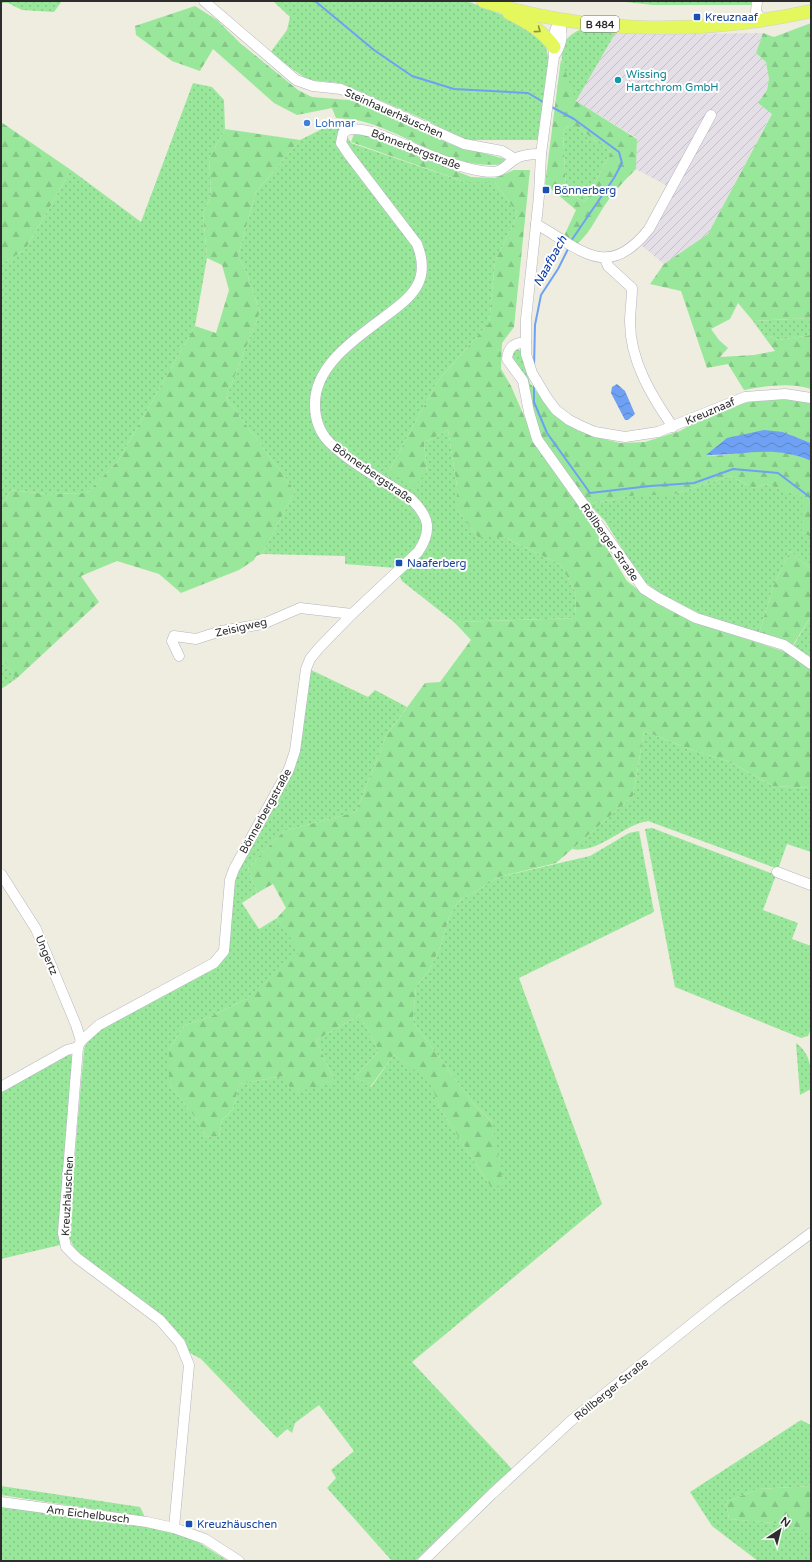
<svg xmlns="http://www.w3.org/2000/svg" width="812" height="1562" font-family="'Varela Round',sans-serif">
	<defs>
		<pattern id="industrial-furrows" width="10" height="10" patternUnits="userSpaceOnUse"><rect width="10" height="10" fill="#e4dfe7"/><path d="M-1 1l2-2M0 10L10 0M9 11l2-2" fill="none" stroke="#c4c0c6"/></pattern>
		<pattern id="grass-dots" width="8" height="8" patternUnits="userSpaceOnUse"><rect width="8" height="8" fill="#99e79a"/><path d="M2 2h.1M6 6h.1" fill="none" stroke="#84c685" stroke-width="1.8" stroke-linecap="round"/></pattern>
		<pattern id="forest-firs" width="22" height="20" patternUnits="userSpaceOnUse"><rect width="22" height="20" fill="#99e79a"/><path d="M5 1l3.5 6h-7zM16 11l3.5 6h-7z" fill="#84c685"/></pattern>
		<pattern id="water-waves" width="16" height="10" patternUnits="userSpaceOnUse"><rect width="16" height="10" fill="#6ea1f4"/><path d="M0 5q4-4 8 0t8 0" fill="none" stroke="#5b84c6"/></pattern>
	</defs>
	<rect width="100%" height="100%" fill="#efeddf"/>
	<path fill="url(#industrial-furrows)" d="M 616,32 L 663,34 L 763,33 L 756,53 L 766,62 L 769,79 L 767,90 L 758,103 L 772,113 L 708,234 L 664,264 L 641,245 L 671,188 L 636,169 L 637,138 L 576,101 Z"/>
	<g fill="url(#grass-dots)">
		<path d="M 1,1 L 62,1 L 54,12 L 22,10 L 8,3 L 1,3 Z"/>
		<path d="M 273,1 L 467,1 L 503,15 L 544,40 L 549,60 L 540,140 L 463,140 L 428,121 L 340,83 L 308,80 L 270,53 L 287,30 L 290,17 Z"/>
		<path d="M 616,1 L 752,1 L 752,5 L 653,5 Z"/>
		<path d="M 582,29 L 616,32 L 576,101 C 566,76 547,42 582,29 Z"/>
		<path d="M 193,83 L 212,87 L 224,100 L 225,129 L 209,158 L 211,196 L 203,213 L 207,258 L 195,326 L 118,461 L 87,493 L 46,494 L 11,490 L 1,508 L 1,264 L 25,250 L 71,170 L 141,222 Z"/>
		<path d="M 573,124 L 611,152 L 585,202 L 566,192 L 563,130 Z"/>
		<path d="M 340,125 L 351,143 L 465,182 L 494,182 L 518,214 L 495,261 L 489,323 L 437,382 L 389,471 L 427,472 L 424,443 L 448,430 L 457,486 L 457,510 L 478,537 L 504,537 L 561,565 L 576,593 L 575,618 L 454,622 L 402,581 L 396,568 L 345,564 L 345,556 L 262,554 L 295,491 L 226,398 L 260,312 L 247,274 L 238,256 L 256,192 L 300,140 L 322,129 Z"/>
		<path d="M 811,318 L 811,335 L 778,340 L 770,336 L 766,339 L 753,321 Z"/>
		<path d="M 514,348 L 522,351 L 530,383 L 527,385 L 523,372 L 513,363 L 511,351 Z"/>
		<path d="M 730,476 L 754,488 L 766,484 L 803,496 L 802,532 L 811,537 L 811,569 L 790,551 L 773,587 L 759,633 L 698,613 L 662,595 L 640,578 L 605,521 L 589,504 L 637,495 L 672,495 Z"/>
		<path d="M 811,616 L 811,669 L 789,653 Z"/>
		<path d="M 1,656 L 16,679 L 1,689 Z"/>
		<path d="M 311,670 L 368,697 L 375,690 L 407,707 L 386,736 L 356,812 L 284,831 L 248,868 L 257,893 L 242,903 L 259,929 L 277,918 L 301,952 L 246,999 L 212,1016 L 185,1025 L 169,1049 L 169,1084 L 195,1117 L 206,1137 L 219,1136 L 222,1120 L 233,1109 L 239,1084 L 284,1076 L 335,1082 L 316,1040 L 360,1015 L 379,1051 L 355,1077 L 371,1087 L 394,1055 L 432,1082 L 439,1107 L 491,1187 L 492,1122 L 473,1103 L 413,1022 L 416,987 L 430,969 L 441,945 L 449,917 L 458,902 L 499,877 L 590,856 L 629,833 L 639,831 L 654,912 L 519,978 L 602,1204 L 412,1362 L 512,1469 L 415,1561 L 392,1561 L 327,1488 L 336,1478 L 331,1470 L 354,1451 L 319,1405 L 295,1423 L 292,1433 L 287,1429 L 277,1438 L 201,1359 L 188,1352 L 165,1320 L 75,1250 L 68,1235 L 84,1049 L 89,1038 L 97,1031 L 221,959 L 230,947 L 230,932 L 235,876 L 285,787 L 298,755 Z"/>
		<path d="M 644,731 L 689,749 L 730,762 L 773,786 L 811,788 L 811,852 L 787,844 L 778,869 L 648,821 C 622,825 599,854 572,849 L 633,796 Z"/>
		<path d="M 652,828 L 776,875 L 763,910 L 798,923 L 792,939 L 811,946 L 811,1029 L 808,1036 L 801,1038 L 675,987 L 645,829 Z"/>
		<path d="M 796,1043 C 812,1055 811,1069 811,1089 L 800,1095 Z"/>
		<path d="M 68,1054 L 73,1056 L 74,1060 L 58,1229 L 60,1245 L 1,1259 L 1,1092 Z"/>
		<path d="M 801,1420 L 811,1425 L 811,1486 L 758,1489 L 726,1502 L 729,1519 L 786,1524 L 811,1533 L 811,1561 L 758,1561 L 712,1526 L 690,1492 Z"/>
		<path d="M 1,1486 L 140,1507 L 145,1517 L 1,1495 Z"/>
		<path d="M 1,1505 L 147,1526 L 173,1532 L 198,1542 L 228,1561 L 1,1561 Z"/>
	</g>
	<g fill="url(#forest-firs)" fill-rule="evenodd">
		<path d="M 195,6 L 217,20 L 240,43 L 298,90 L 312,97 L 361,101 L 450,144 L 505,159 L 503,164 C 452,171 408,133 361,121 C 353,119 344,119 336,118 L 332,108 L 297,115 L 274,103 L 213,49 L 200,71 L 172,61 L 136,35 L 135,26 Z"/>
		<path d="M 811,23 L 811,318 L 753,321 L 738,303 L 730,319 L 711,329 L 719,340 L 728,348 L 720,357 L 754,355 L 775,351 L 766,339 L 770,336 L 778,340 L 811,335 L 811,389 C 789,382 766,386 744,390 L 728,364 L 707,368 L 681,291 L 650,284 L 664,264 L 708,234 L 772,114 L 758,103 L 767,90 L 769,79 L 766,62 L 756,53 L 763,33 L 774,37 Z"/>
		<path d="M 561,59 L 576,101 L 637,139 L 636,169 C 625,180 614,191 605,205 C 595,220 590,233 576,245 L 564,236 L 576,210 L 545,184 ZM 573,124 L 611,152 L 585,202 L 566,192 L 563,130 Z"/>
		<path d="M 1,122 L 71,170 L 25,250 L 1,264 Z"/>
		<path d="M 225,129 L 300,140 L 256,192 L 238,256 L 247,274 L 260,312 L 226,398 L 295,491 L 262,554 L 256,556 L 254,560 L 239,570 L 181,593 L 159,574 L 117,561 L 81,576 L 99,602 L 16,679 L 1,656 L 1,508 L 11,490 L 46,494 L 87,493 L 118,461 L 195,326 L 216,333 L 229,290 L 222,265 L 207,258 L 203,213 L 211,196 L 209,158 Z"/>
		<path d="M 361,133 L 471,177 L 495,178 L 514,170 L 530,170 L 514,327 L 502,343 L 501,369 L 511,386 L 537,446 L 589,519 L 627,581 L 645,595 L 694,622 L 789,653 L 811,669 L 811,788 L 773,786 L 730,762 L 689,749 L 644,731 L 633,796 L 556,863 L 499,877 L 458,902 L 449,917 L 441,945 L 430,969 L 416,987 L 413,1022 L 473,1103 L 492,1122 L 503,1185 L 491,1187 L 439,1107 L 431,1082 L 394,1055 L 370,1087 L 355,1077 L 379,1051 L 360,1015 L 316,1040 L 335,1082 L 293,1093 L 284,1076 L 239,1084 L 233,1109 L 222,1120 L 219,1136 L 206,1137 L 195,1117 L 169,1084 L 169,1049 L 185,1025 L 212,1016 L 246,999 L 300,952 L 277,918 L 286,908 L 273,884 L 257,893 L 248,868 L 284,831 L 356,812 L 386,736 L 425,683 L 440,682 L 471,640 L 454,622 L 575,618 L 576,593 L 561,565 L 504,537 L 478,537 L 457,510 L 457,486 L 448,430 L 424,443 L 427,472 L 413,488 L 389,471 L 437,382 L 489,323 L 495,261 L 518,214 L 494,182 L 465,182 L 351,142 L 354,134 Z"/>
		<path d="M 530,383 L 552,412 L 570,426 L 592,436 L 620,443 L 645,442 L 680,431 L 704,417 L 731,406 L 759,400 L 777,398 L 811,403 L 811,443 L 783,432 L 706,455 C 723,457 739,452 756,451 C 775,450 794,453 811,461 L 811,537 L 802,532 L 802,496 L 766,484 L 754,488 L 730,476 L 672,495 L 637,495 L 589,504 L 554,458 L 535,427 L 527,385 Z"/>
		<path d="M 790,551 L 811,569 L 811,616 L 793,645 L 759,633 L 773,587 Z"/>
		<path d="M 811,1486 L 811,1533 L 785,1524 L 729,1519 L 726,1502 L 758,1489 Z"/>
	</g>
	<g fill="url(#water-waves)">
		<path d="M 617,384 L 625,391 L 635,414 L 628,420 L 625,420 L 611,393 L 612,387 Z"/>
		<path d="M 764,430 L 783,432 L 811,443 L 811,461 C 773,444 744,456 706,455 L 727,438 Z"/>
	</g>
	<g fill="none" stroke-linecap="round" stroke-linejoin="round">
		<g stroke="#6ea1f4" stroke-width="2">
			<path d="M 315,1 L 374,50 L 412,76 L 454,89 L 528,93 L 545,103"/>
			<path d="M 550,106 L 574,119 L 619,152 L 622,163 L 614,178 L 571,241"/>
			<path d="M 534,367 L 535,325 L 541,295 L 558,269 L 569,247"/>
			<path d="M 534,385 L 534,402 L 547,433 L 590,493 L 650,486 L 694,483 L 733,469 L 778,473 L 811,498"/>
		</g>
		<defs>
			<g id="minor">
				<path d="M 204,1 L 296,80 L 313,86 L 341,89 L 464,144 L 502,151 L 515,159"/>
				<path d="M 757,1 L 756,12 L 763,21"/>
				<path d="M 559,19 L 553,37 L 554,56 L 541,154 L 539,196 L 526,319 L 526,354 L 532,373 L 547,398 L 556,410 L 569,420 L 581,426 L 595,432 L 625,437 L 658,432 L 745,397 L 785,394 L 811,398"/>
				<path d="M 555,55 C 563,42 563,33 559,19"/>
				<path d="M 536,224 C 581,249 607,282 649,229 L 711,115"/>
				<path d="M 605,258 L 608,266 L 632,288 C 632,300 630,311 630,322 C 630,361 652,397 673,427"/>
				<path d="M 526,342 C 514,343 508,347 507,359 L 523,381 L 529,412 L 537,439 L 644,589 L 660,599 L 696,618 L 784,645 L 811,664"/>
				<path d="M 179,656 L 172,641 L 174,636 L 196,639 L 221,631 L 263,624 L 300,608 L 352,614"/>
				<path d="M 777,872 L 811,885"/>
				<path d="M 1,874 L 36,929 L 76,1025 L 81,1041"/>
				<path d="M 1,1087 L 67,1050 L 78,1047"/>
				<path d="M 1,1502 L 147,1522 L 174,1528 L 205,1539 L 239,1561"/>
				<path d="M 174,1528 L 189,1365 L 180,1343 L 160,1320 L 77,1258 L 66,1247 L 63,1233 L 78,1047 L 81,1041 L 99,1025 L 214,963 L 224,951 L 230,880 L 234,869 L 289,769 L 295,751 L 306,669 L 310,659 L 319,648 L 352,614 L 418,552 C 433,530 429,516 410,498 C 384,481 353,465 330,443 C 320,433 315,419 315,405 C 314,366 355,339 383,318 C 411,297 432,282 417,244 L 349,155 L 341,143 L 343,133 L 349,129 C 365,128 378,134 393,140 C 422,151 451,166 482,171 C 502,174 501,169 515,159 C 521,155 533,154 541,154"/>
				<path d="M 423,1561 L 492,1494 L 572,1420 L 719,1302 L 811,1233"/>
			</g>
			<g id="major">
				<path d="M 483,1 C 589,34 703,35 811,11"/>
				<path d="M 509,13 C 527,22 542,30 554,47"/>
			</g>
		</defs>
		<use href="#minor" stroke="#b5b3c1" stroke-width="11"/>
		<use href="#major" stroke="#d1d1d1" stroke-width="14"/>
		<use href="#minor" stroke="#fff" stroke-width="10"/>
		<use href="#major" stroke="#e4f75c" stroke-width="13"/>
	</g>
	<defs><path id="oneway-chevron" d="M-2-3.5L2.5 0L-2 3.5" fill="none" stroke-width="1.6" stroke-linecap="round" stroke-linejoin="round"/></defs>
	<use stroke="#889244" href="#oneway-chevron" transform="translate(538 30) rotate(37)"/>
	<g fill="#1a4fb4" stroke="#fff" stroke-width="1.5">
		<rect x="693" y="13" width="8" height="8" rx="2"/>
		<rect x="542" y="186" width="8" height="8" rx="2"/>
		<rect x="395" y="559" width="8" height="8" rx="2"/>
		<rect x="185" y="1520" width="8" height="8" rx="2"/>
	</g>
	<circle fill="#0f9aa8" stroke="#fff" stroke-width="1.5" cx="618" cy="80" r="4"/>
	<circle fill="#3f7fe0" stroke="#fff" stroke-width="1.5" cx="307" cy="123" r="4"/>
	<g text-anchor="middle" stroke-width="4" stroke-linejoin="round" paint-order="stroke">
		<rect fill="#fff" stroke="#6c6c6c" stroke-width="1" x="581" y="16" width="38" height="16" rx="3"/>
		<g font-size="10" font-weight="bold" fill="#2d2d2d">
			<text x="600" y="28">B 484</text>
		</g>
		<g font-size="11" fill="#164399" stroke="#fff" text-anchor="start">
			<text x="705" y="21">Kreuznaaf</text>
			<text x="554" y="194">Bönnerberg</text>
			<text x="407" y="567">Naaferberg</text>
			<text x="197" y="1528">Kreuzhäuschen</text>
		</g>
		<g font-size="11" fill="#0d838f" stroke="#fff" text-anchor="start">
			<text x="626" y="78">Wissing<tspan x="626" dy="13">Hartchrom GmbH</tspan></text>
		</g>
		<g font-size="11" fill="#2d2d2d" stroke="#fff">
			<text transform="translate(394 113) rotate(24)" y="4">Steinhauerhäuschen</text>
			<text transform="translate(416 149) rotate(21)" y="4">Bönnerbergstraße</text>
			<text transform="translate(710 411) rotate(-23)" y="4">Kreuznaaf</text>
			<text transform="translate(373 473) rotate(35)" y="4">Bönnerbergstraße</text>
			<text transform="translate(610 542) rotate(55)" y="4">Röllberger Straße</text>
			<text transform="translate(241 627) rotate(-13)" y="4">Zeisigweg</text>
			<text transform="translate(265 811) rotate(-61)" y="4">Bönnerbergstraße</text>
			<text transform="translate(47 955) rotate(67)" y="4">Ungertz</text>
			<text transform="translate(67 1196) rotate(-87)" y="4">Kreuzhäuschen</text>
			<text transform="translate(611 1389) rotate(-39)" y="4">Röllberger Straße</text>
			<text transform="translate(88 1514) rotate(7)" y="4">Am Eichelbusch</text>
		</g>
		<g font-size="11" fill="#366cbe" stroke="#fff" text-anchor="start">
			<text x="315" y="127">Lohmar</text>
		</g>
		<g font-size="12" font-style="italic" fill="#0837a5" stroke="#fff">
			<text transform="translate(550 261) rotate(-61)" y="4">Naafbach</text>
		</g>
	</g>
	<rect width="812" height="1562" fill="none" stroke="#2d2d2d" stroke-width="4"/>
	<g transform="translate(780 1530) rotate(35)" stroke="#ffffff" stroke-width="3" paint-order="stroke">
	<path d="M0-3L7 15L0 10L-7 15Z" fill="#2d2d2d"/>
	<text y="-6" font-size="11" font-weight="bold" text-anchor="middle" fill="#2d2d2d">N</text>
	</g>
</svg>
